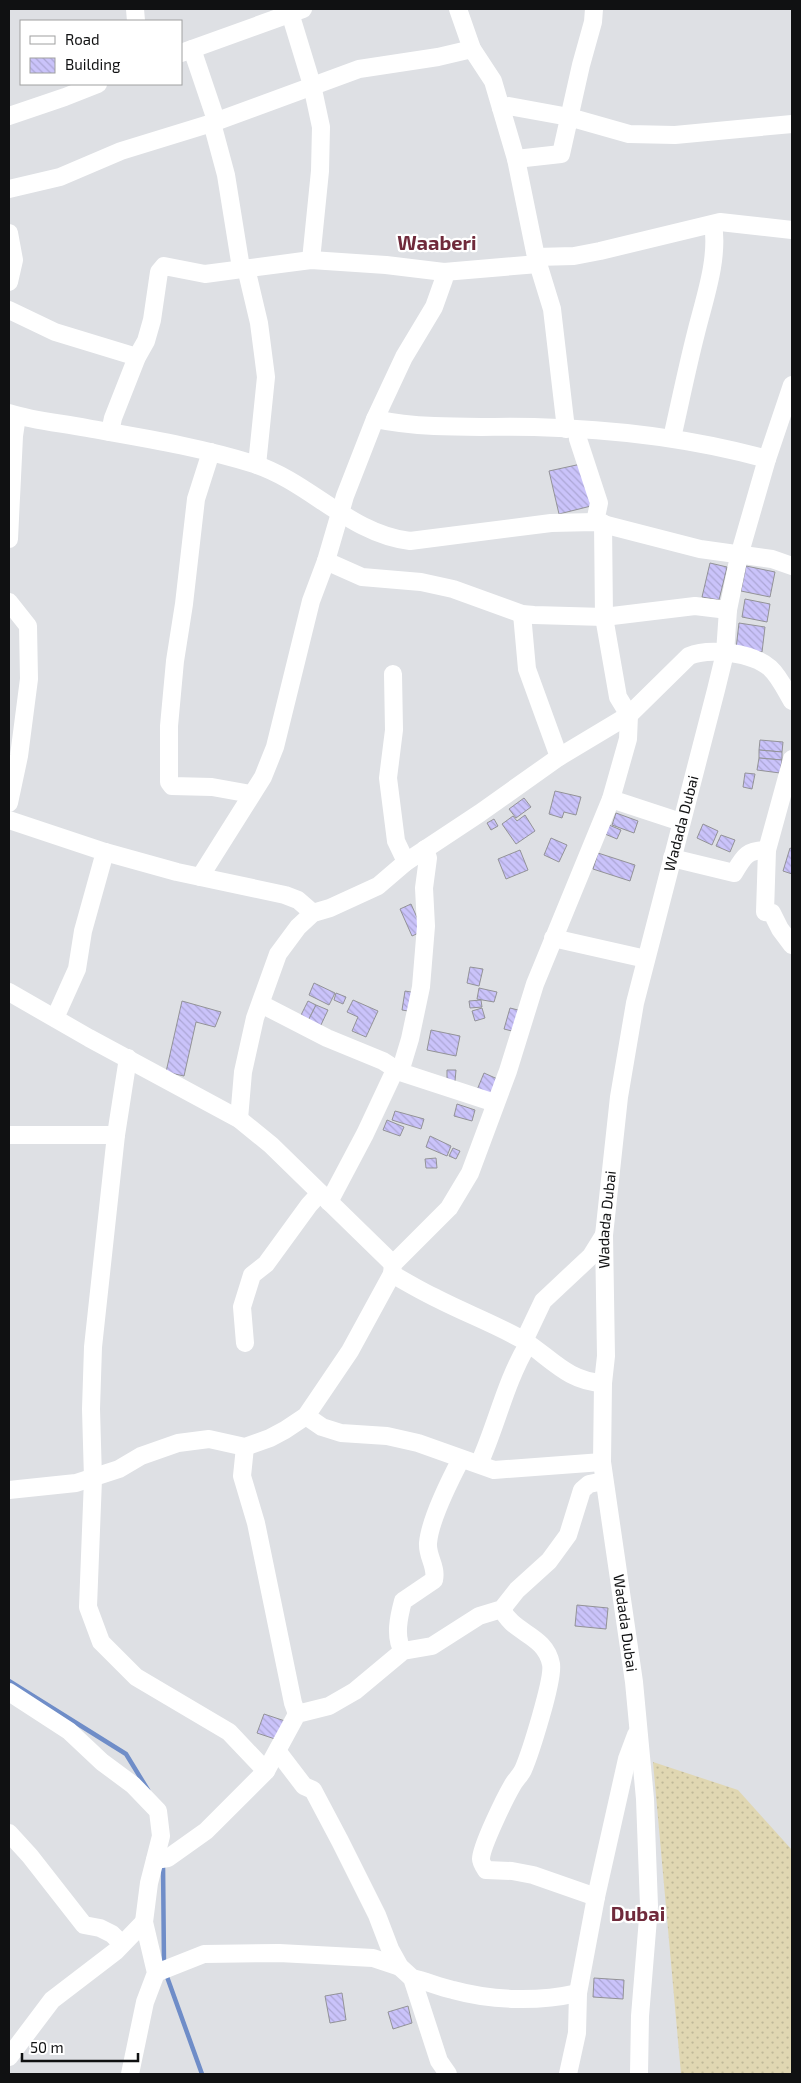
<svg xmlns="http://www.w3.org/2000/svg" width="801" height="2083" font-family="'Exo 2',sans-serif">
	<defs>
		<pattern id="sand-dots" width="8" height="8" patternUnits="userSpaceOnUse" patternTransform="scale(1.25)"><rect width="8" height="8" fill="#e0d7b2"/><path d="M2 2h.1M6 6h.1" fill="none" stroke="#bfb898" stroke-width="1.8" stroke-linecap="round"/></pattern>
		<pattern id="building-back-hatch" width="6" height="6" patternUnits="userSpaceOnUse" patternTransform="scale(1.25)"><rect width="6" height="6" fill="#cac3fa"/><path d="M-1 5l2 2M0 0l6 6M5-1l2 2" fill="none" stroke="#aca6d5"/></pattern>
	</defs>
	<rect width="100%" height="100%" fill="#dee0e4"/>
	<path fill="url(#sand-dots)" d="M 653,1762 L 738,1790 L 792,1850 L 792,2074 L 681,2074 Z"/>
	<g fill="none" stroke-linecap="round" stroke-linejoin="round">
		<g stroke="#6f8dc8" stroke-width="4.5">
			<path d="M 9,1681 L 126,1754 L 148,1790"/>
			<path d="M 163,1862 L 164,1964"/>
			<path d="M 166,1974 L 202,2074"/>
		</g>
	</g>
	<g fill="url(#building-back-hatch)" stroke="#939397">
		<path d="M 581,464 L 591,506 L 559,514 L 549,471 Z"/>
		<path d="M 710,563 L 727,567 L 719,600 L 702,597 Z"/>
		<path d="M 746,566 L 775,572 L 770,597 L 741,591 Z"/>
		<path d="M 745,599 L 770,604 L 767,622 L 742,617 Z"/>
		<path d="M 739,623 L 765,627 L 762,652 L 736,649 Z"/>
		<path d="M 760,740 L 783,742 L 782,752 L 759,750 Z"/>
		<path d="M 759,750 L 782,752 L 782,760 L 759,758 Z"/>
		<path d="M 759,758 L 782,760 L 780,773 L 757,770 Z"/>
		<path d="M 745,773 L 755,774 L 752,789 L 743,787 Z"/>
		<path d="M 555,791 L 581,797 L 576,815 L 564,812 L 562,818 L 549,814 Z"/>
		<path d="M 524,798 L 531,807 L 516,818 L 509,809 Z"/>
		<path d="M 616,813 L 638,821 L 634,833 L 612,825 Z"/>
		<path d="M 525,815 L 535,831 L 516,844 L 502,824 L 513,816 L 517,821 Z"/>
		<path d="M 494,819 L 498,826 L 491,830 L 487,823 Z"/>
		<path d="M 703,824 L 718,831 L 712,845 L 697,838 Z"/>
		<path d="M 609,825 L 621,830 L 617,839 L 605,834 Z"/>
		<path d="M 721,835 L 735,840 L 730,852 L 716,846 Z"/>
		<path d="M 551,838 L 567,845 L 559,862 L 544,855 Z"/>
		<path d="M 790,848 L 792,849 L 792,874 L 783,871 Z"/>
		<path d="M 520,850 L 528,870 L 506,879 L 498,859 Z"/>
		<path d="M 598,853 L 635,865 L 630,881 L 593,869 Z"/>
		<path d="M 411,904 L 423,931 L 412,936 L 400,909 Z"/>
		<path d="M 470,967 L 483,969 L 479,986 L 467,983 Z"/>
		<path d="M 314,983 L 335,993 L 329,1005 L 309,995 Z"/>
		<path d="M 479,988 L 497,992 L 494,1002 L 477,999 Z"/>
		<path d="M 405,991 L 417,993 L 414,1012 L 402,1010 Z"/>
		<path d="M 336,993 L 346,997 L 343,1004 L 334,1000 Z"/>
		<path d="M 353,1000 L 378,1011 L 366,1037 L 352,1031 L 358,1017 L 347,1012 Z"/>
		<path d="M 481,1000 L 482,1007 L 470,1008 L 469,1001 Z"/>
		<path d="M 182,1001 L 221,1012 L 215,1027 L 196,1022 L 184,1076 L 166,1072 Z"/>
		<path d="M 308,1001 L 316,1005 L 308,1021 L 300,1017 Z"/>
		<path d="M 316,1005 L 328,1010 L 320,1027 L 308,1021 Z"/>
		<path d="M 482,1008 L 485,1018 L 475,1021 L 472,1011 Z"/>
		<path d="M 510,1008 L 522,1011 L 516,1032 L 504,1029 Z"/>
		<path d="M 431,1030 L 460,1036 L 456,1056 L 427,1050 Z"/>
		<path d="M 447,1070 L 456,1070 L 455,1081 L 447,1081 Z"/>
		<path d="M 484,1073 L 502,1081 L 495,1097 L 477,1090 Z"/>
		<path d="M 457,1104 L 475,1110 L 472,1121 L 454,1116 Z"/>
		<path d="M 395,1111 L 424,1119 L 421,1129 L 392,1120 Z"/>
		<path d="M 387,1120 L 404,1127 L 400,1136 L 383,1130 Z"/>
		<path d="M 430,1136 L 451,1146 L 447,1156 L 426,1147 Z"/>
		<path d="M 453,1148 L 460,1151 L 456,1159 L 449,1156 Z"/>
		<path d="M 436,1158 L 437,1168 L 426,1168 L 425,1159 Z"/>
		<path d="M 577,1605 L 608,1608 L 606,1629 L 575,1626 Z"/>
		<path d="M 264,1714 L 285,1721 L 278,1740 L 257,1733 Z"/>
		<path d="M 594,1978 L 624,1980 L 623,1999 L 593,1997 Z"/>
		<path d="M 342,1993 L 346,2020 L 330,2023 L 325,1996 Z"/>
		<path d="M 408,2006 L 412,2023 L 393,2029 L 388,2012 Z"/>
	</g>
	<g fill="none" stroke-linecap="round" stroke-linejoin="round">
		<g stroke="#fff" stroke-width="18">
			<path d="M 135,9 L 136,21"/>
			<path d="M 458,9 L 472,49 L 493,81 L 516,159 L 536,257 L 552,309 L 566,429"/>
			<path d="M 290,13 L 312,85 L 321,127 L 320,171 L 311,260"/>
			<path d="M 192,49 L 216,120"/>
			<path d="M 181,53 L 303,9"/>
			<path d="M 501,108 L 509,106 L 569,117 L 629,134 L 675,135 L 792,124"/>
			<path d="M 9,116 L 65,97 L 98,84"/>
			<path d="M 212,123 L 226,175 L 241,268"/>
			<path d="M 516,159 L 561,154 L 581,65 L 593,22 L 594,9"/>
			<path d="M 9,189 L 60,177 L 121,151 L 212,123 L 359,69 L 438,57 L 472,49"/>
			<path d="M 9,233 L 14,260 L 9,282"/>
			<path d="M 536,257 L 574,256 L 600,251 L 720,222 L 792,230"/>
			<path d="M 246,268 L 259,323 L 266,377 L 257,465"/>
			<path d="M 9,310 L 55,332 L 137,357"/>
			<path d="M 9,413 C 34,421 61,423 87,428 C 143,438 200,447 254,464 C 310,482 350,534 410,541 L 551,523 L 595,522 L 700,549 L 772,559 L 792,566"/>
			<path d="M 375,419 C 427,430 481,426 534,427 C 612,429 691,438 767,459"/>
			<path d="M 577,430 L 578,439 L 599,503 L 595,522"/>
			<path d="M 110,432 L 113,418 L 137,357 L 146,341 L 152,320 L 159,272 L 164,266 L 205,274 L 311,260 L 386,265 L 444,272 L 538,264"/>
			<path d="M 672,438 C 680,403 687,368 696,333 C 704,300 719,259 713,224"/>
			<path d="M 211,452 L 196,499 L 184,604 L 175,661 L 169,726 L 169,782 L 172,786 L 212,787 L 251,794"/>
			<path d="M 9,539 L 14,436 L 17,416"/>
			<path d="M 326,561 L 362,577 L 421,582 L 453,589 L 522,614 L 534,615 L 604,617 L 695,606 L 728,610"/>
			<path d="M 9,602 L 28,626 L 29,679 L 19,756 L 9,803"/>
			<path d="M 522,614 L 527,669 L 559,757"/>
			<path d="M 393,674 L 394,730 L 388,778 L 396,841 L 406,862"/>
			<path d="M 792,759 L 767,850 L 765,912 L 772,913 L 780,929 L 792,945"/>
			<path d="M 611,799 L 681,822"/>
			<path d="M 9,820 L 105,852 L 177,872 L 285,895 L 298,900 L 313,913"/>
			<path d="M 672,858 L 734,873 C 744,856 747,850 767,850"/>
			<path d="M 200,877 L 263,777 L 275,747 L 311,601 L 326,561 L 345,496 L 375,419 L 404,357 L 434,307 L 444,279 L 444,272"/>
			<path d="M 553,938 L 646,959"/>
			<path d="M 9,992 L 89,1038 L 239,1119 L 271,1145 L 393,1264"/>
			<path d="M 261,1004 L 327,1038 L 383,1061 L 400,1072 L 495,1103"/>
			<path d="M 55,1018 L 77,969 L 83,931 L 105,852"/>
			<path d="M 128,1058 L 116,1135 L 93,1347 L 91,1409 L 93,1479 L 88,1607 L 101,1642 L 136,1677 L 229,1732 L 266,1771"/>
			<path d="M 400,1072 L 410,1039 L 421,987 L 426,926 L 424,888 L 428,858 L 425,849"/>
			<path d="M 239,1119 L 243,1072 L 255,1018 L 278,954 L 298,927 L 313,913 L 330,908 L 378,886 L 406,862 L 480,813 L 559,757 L 629,715 L 689,656 C 710,647 753,653 770,668 C 779,676 786,691 792,701"/>
			<path d="M 9,1135 L 116,1135"/>
			<path d="M 329,1202 L 365,1134 L 395,1070"/>
			<path d="M 392,1274 C 406,1282 421,1291 436,1298 C 465,1313 495,1324 523,1340 C 550,1357 568,1382 603,1383"/>
			<path d="M 524,1341 L 543,1301 L 591,1256 L 604,1235"/>
			<path d="M 245,1343 L 242,1307 L 252,1275 L 266,1264 L 309,1205 L 320,1193"/>
			<path d="M 306,1416 L 322,1427 L 341,1433 L 387,1436 L 418,1443 L 494,1470 L 602,1462"/>
			<path d="M 245,1447 L 242,1476 L 256,1523 L 293,1703 L 297,1714"/>
			<path d="M 479,1464 C 497,1424 505,1383 528,1344"/>
			<path d="M 9,1490 L 76,1483 L 119,1469 L 141,1456 L 178,1443 L 209,1439 L 245,1447 L 270,1438 L 285,1430 L 306,1416 L 350,1351 L 392,1274 L 393,1264 L 449,1208 L 470,1173 L 508,1071 L 535,984 L 611,799 L 628,739 L 629,715 L 618,697 L 604,617 L 603,523"/>
			<path d="M 502,1609 C 513,1634 545,1634 551,1664 C 554,1679 530,1754 523,1770 C 520,1776 515,1780 512,1786 C 505,1798 481,1847 481,1859 C 481,1862 484,1867 486,1870 L 512,1871 L 533,1875 L 596,1897"/>
			<path d="M 403,1651 C 394,1637 399,1616 403,1601 L 434,1580 C 437,1566 427,1557 428,1543 C 430,1520 450,1480 461,1459"/>
			<path d="M 9,1692 L 69,1731 L 102,1762 L 133,1785 L 158,1811 L 161,1836 L 149,1883 L 144,1922 L 156,1973 L 145,2002 L 130,2074"/>
			<path d="M 278,1752 L 304,1786 L 313,1790 L 340,1841 L 377,1915 L 390,1949 L 400,1967 L 412,1978 L 439,2061 L 448,2074"/>
			<path d="M 9,1833 L 30,1856 L 84,1925 L 100,1928 L 112,1934 L 122,1944"/>
			<path d="M 155,1860 L 168,1858 L 206,1831 L 266,1771 L 297,1714 L 329,1706 L 355,1691 L 403,1651 L 432,1646 L 479,1616 L 502,1609 L 517,1590 L 549,1561 L 568,1535 L 582,1490 L 589,1484 L 604,1481"/>
			<path d="M 156,1973 L 204,1954 L 279,1953 L 373,1958 L 400,1967"/>
			<path d="M 412,1978 C 426,1981 439,1987 453,1990 C 493,2001 538,2002 578,1993"/>
			<path d="M 9,2057 L 52,2000 L 116,1951 L 144,1922"/>
			<path d="M 568,2074 L 577,2033 L 578,1993 L 596,1897 L 627,1759 L 636,1735"/>
			<path id="s1" d="M 639,2074 L 640,2016 L 649,1906 L 645,1799 L 634,1682 L 602,1462 L 603,1383 L 606,1356 L 604,1235 L 619,1097 L 635,1003 L 716,690 L 725,653 L 728,610 L 739,556 L 767,459 L 792,385"/>
		</g>
	</g>
	<g text-anchor="middle" stroke-width="4.5" stroke-linejoin="round" paint-order="stroke">
		<g font-size="15" fill="#101112" stroke="#fff">
			<text dy="5" stroke="none"><textPath href="#s1" startOffset="1262">Wadada Dubai</textPath></text>
			<text dy="5" stroke="none"><textPath href="#s1" startOffset="858">Wadada Dubai</textPath></text>
			<text transform="translate(625 1623) rotate(82)" y="5">Wadada Dubai</text>
		</g>
		<g font-size="20" font-weight="bold" fill="#702a3b" stroke="#fff">
			<text x="437" y="250">Waaberi</text>
			<text x="638" y="1921">Dubai</text>
		</g>
	</g>
	<rect width="801" height="2083" fill="none" stroke="#101112" stroke-width="20"/>
	<rect x="20" y="20" width="162" height="65" fill="#ffffff" stroke="#9fa0a0"/>
	<rect x="30" y="36" width="25" height="8" fill="#ffffff" stroke="#9fa0a0"/>
	<text x="65" y="45" font-size="15" fill="#101112">Road</text>
	<rect x="30" y="58" width="25" height="15" fill="url(#building-back-hatch)" stroke="#9fa0a0"/>
	<text x="65" y="70" font-size="15" fill="#101112">Building</text>
	<path d="M22 2053v8h116v-8" fill="none" stroke="#101112" stroke-width="2.5"/>
	<text x="30" y="2053" font-size="15" fill="#101112" stroke="#ffffff" stroke-width="4" paint-order="stroke">50 m</text>
</svg>
